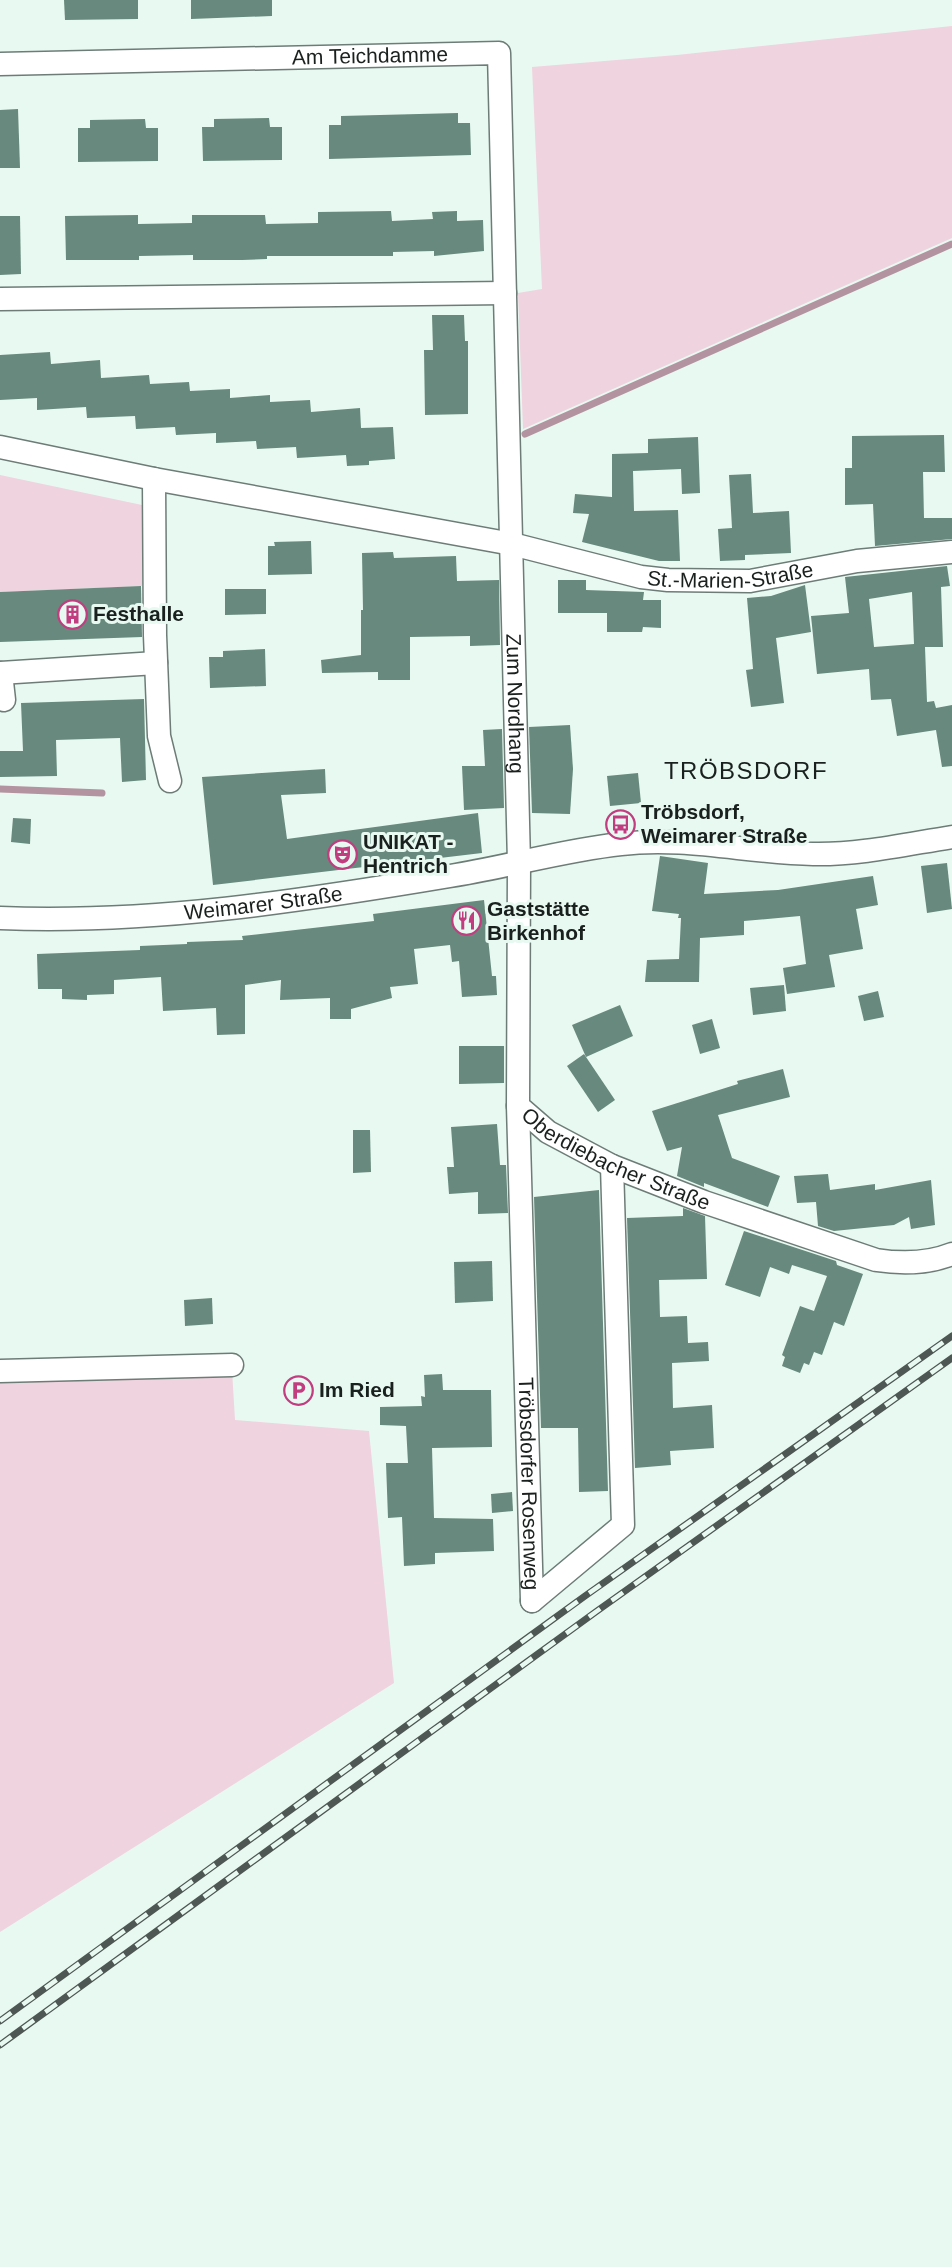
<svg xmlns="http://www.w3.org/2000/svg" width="952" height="2267" font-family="Arial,sans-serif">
	<rect width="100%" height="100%" fill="#e8f9f2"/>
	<g fill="#efd3de">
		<path d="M 952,26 L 952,238 L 523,429 L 518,293 L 542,289 L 532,67 L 677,55 Z"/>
		<path d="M 0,475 L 142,505 L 142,586 L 0,592 Z"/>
		<path d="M 232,1370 L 235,1420 L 369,1431 L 394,1683 L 0,1932 L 0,1374 Z"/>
	</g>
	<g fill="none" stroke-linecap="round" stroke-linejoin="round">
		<g stroke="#b3939f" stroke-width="7">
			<path d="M 525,434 L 952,244"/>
			<path d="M 0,789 L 102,793"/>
		</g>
	</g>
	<g fill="#68897d" fill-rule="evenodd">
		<path d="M 64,0 L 138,0 L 138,19 L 65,20 Z"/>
		<path d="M 191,0 L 272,0 L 272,16 L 191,19 Z"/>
		<path d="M 18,109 L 20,168 L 0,168 L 0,110 Z"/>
		<path d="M 458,113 L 458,123 L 470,123 L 471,155 L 329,159 L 329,125 L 341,125 L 341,116 Z"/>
		<path d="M 269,118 L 270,127 L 282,127 L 282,160 L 203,161 L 202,127 L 214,127 L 214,119 Z"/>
		<path d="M 145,119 L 146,128 L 158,128 L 158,161 L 78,162 L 78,128 L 90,128 L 90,120 Z"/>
		<path d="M 391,211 L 392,221 L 433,219 L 432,212 L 457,211 L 457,221 L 483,220 L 484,251 L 434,256 L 434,251 L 393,252 L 393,256 L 267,256 L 267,259 L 242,260 L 193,260 L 193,255 L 139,256 L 139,260 L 66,260 L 65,216 L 138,215 L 138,224 L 192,223 L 192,215 L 265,215 L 266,224 L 318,223 L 318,212 Z"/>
		<path d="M 0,216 L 20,216 L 21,274 L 0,275 Z"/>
		<path d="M 432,315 L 464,315 L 465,341 L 468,341 L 468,414 L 425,415 L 424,350 L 433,350 Z"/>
		<path d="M 50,352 L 51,364 L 100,360 L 101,378 L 149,375 L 150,384 L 189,382 L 190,391 L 230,389 L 230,398 L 270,395 L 270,402 L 310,400 L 311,412 L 360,408 L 361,428 L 393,427 L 395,459 L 369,461 L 369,465 L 347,466 L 346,455 L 297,458 L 296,447 L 257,449 L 256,441 L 216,443 L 216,433 L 176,435 L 175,427 L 136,429 L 135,416 L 87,418 L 86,407 L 37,410 L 37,398 L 0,400 L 0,355 Z"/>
		<path d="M 944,435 L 945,472 L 923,472 L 924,518 L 952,518 L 952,539 L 875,546 L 873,504 L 845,505 L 845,468 L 852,468 L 852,436 Z"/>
		<path d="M 698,437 L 700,493 L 682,494 L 681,469 L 633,471 L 634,511 L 678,510 L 680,561 L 659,561 L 582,542 L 589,514 L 573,513 L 575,494 L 612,497 L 612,454 L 648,453 L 648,439 Z"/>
		<path d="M 751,474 L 753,513 L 789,511 L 791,553 L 745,555 L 745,560 L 720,561 L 718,529 L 732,528 L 729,475 Z"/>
		<path d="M 311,541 L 312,574 L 268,575 L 268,546 L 275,546 L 274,542 Z"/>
		<path d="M 393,552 L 394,558 L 456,556 L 457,581 L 499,580 L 500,645 L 470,646 L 470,636 L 410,637 L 410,680 L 378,680 L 378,672 L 322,673 L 321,660 L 361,655 L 361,610 L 363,610 L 362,553 Z"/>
		<path d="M 947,566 L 950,586 L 941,587 L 943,647 L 925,647 L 927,702 L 934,701 L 936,708 L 952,705 L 952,766 L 942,767 L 936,730 L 897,736 L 891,699 L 871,700 L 869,669 L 817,674 L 811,616 L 849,613 L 845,577 ZM 912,592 L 914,644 L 874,647 L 869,599 Z"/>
		<path d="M 558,580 L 586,580 L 586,590 L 644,592 L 643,600 L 661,600 L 661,628 L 643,627 L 642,632 L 607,632 L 607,613 L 558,613 Z"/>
		<path d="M 805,585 L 811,632 L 776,638 L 784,703 L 751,707 L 746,670 L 753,669 L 747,598 L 771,596 Z"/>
		<path d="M 141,586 L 142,637 L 0,642 L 0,592 Z"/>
		<path d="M 225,589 L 266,589 L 266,614 L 225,615 Z"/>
		<path d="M 265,649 L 266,686 L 210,688 L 209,657 L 223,657 L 223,651 Z"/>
		<path d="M 144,699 L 146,780 L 122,782 L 120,738 L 56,740 L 57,776 L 0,777 L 0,751 L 23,751 L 21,703 Z"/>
		<path d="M 570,725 L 573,769 L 570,814 L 532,813 L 529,727 Z"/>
		<path d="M 502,729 L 504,808 L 464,810 L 462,766 L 485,766 L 483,730 Z"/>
		<path d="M 325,769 L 326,793 L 281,795 L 287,839 L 478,813 L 482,853 L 213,885 L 202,777 Z"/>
		<path d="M 638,773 L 641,803 L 610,806 L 607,776 Z"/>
		<path d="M 13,818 L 31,819 L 30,844 L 11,842 Z"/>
		<path d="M 660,856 L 708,863 L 704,894 L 778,890 L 873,876 L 878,905 L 856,909 L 863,949 L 829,955 L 835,987 L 787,994 L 783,968 L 806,964 L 800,916 L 744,921 L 744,935 L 700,938 L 699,982 L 645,982 L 647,960 L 679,959 L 681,918 L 678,918 L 679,914 L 652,911 Z"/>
		<path d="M 947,863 L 952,909 L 927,913 L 921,866 Z"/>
		<path d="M 484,900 L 492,976 L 496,976 L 497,995 L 462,997 L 459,961 L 452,962 L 450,945 L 414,949 L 418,984 L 390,987 L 392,998 L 351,1009 L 351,1019 L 330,1019 L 330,998 L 280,1000 L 281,980 L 245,985 L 245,1034 L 217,1035 L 216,1008 L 163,1011 L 161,977 L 114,980 L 114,994 L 87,995 L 87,1000 L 62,999 L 62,989 L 38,989 L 37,954 L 140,950 L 140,946 L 187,944 L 187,942 L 243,940 L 242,936 L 374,921 L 373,914 Z"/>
		<path d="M 784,985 L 786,1011 L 753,1015 L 750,988 Z"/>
		<path d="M 878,991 L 884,1017 L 864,1021 L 858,996 Z"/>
		<path d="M 620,1005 L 633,1036 L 586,1057 L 572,1025 Z"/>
		<path d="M 712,1019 L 720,1048 L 700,1054 L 692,1025 Z"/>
		<path d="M 459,1046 L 504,1046 L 504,1083 L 459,1084 Z"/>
		<path d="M 584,1054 L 615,1100 L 598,1112 L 567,1066 Z"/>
		<path d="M 783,1069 L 790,1097 L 718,1115 L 732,1158 L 780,1176 L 768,1207 L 704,1183 L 704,1187 L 677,1176 L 682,1147 L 667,1151 L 652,1111 L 738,1084 L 737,1081 Z"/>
		<path d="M 497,1124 L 500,1165 L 506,1165 L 508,1213 L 478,1214 L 478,1192 L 449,1194 L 447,1167 L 454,1167 L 451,1127 Z"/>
		<path d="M 353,1130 L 370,1130 L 371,1172 L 353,1173 Z"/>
		<path d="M 828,1174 L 830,1190 L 875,1184 L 875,1190 L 931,1180 L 935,1225 L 911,1229 L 909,1217 L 894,1225 L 834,1231 L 818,1226 L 816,1202 L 797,1203 L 794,1176 Z"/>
		<path d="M 599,1190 L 608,1491 L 579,1492 L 578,1428 L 541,1428 L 534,1197 Z"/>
		<path d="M 683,1208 L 705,1216 L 707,1279 L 659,1280 L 660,1317 L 687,1316 L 688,1343 L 708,1342 L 709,1361 L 672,1363 L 673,1408 L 712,1405 L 714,1448 L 670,1451 L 671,1465 L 635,1468 L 627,1218 L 683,1216 Z"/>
		<path d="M 744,1231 L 836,1261 L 837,1265 L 863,1274 L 844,1326 L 834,1322 L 822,1355 L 814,1352 L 809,1365 L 804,1363 L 800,1373 L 782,1366 L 785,1357 L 782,1355 L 800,1306 L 814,1311 L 827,1276 L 792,1265 L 789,1274 L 770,1267 L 760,1297 L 725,1285 Z"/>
		<path d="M 492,1261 L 493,1301 L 455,1303 L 454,1262 Z"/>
		<path d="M 212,1298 L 213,1324 L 185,1326 L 184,1300 Z"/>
		<path d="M 442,1374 L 443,1390 L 491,1390 L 492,1447 L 432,1448 L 434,1518 L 493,1519 L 494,1551 L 435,1553 L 435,1564 L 404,1566 L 402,1517 L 388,1518 L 386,1463 L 408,1463 L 406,1426 L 380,1425 L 380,1407 L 422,1406 L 421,1396 L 425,1397 L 424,1375 Z"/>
		<path d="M 512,1492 L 513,1511 L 492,1513 L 491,1494 Z"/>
	</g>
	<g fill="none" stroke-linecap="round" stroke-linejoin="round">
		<defs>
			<g id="minor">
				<path id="s1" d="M 0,64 L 499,53 L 519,863 L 518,1106 L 548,1132 L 612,1166 L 704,1202 L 876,1260 C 902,1264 927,1264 952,1254"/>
				<path d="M 0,299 L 505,293"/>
				<path id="s2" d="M 0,447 L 154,479 L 512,544 L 641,577 L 668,580 L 750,581 L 857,561 L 952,552"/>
				<path d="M 154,479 L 155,635 L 159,736 L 170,781"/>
				<path d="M 0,673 L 156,663"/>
				<path d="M 1,673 L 4,700"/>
				<path id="s3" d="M 0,918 C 152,924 301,901 450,876 C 507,867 564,850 621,844 C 685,836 749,853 813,854 C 859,855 907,844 952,837"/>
				<path id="s4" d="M 518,1106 L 532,1601"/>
				<path d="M 0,1371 L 232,1365"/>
				<path d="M 532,1601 L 623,1525 L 612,1166"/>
			</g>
		</defs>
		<use href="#minor" stroke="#6d7c77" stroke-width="25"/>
		<use href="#minor" stroke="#fff" stroke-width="22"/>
		<defs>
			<g id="rail">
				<path d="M 0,2021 L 585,1596 L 952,1336"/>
				<path d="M 0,2045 L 597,1611 L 952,1358"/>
			</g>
		</defs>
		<use href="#rail" stroke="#4e5753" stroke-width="7"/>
		<use href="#rail" stroke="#e8f9f2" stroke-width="4.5" stroke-dasharray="14" stroke-linecap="butt"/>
	</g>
	<defs>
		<symbol id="building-ring" viewBox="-11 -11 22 22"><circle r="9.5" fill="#e8f9f2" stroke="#c23d80" stroke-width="1.5"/><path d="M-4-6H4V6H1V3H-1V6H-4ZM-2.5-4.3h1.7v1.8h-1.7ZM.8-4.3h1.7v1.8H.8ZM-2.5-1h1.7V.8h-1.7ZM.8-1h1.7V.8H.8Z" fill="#c23d80"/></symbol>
		<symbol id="bus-ring" viewBox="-11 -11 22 22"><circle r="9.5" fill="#e8f9f2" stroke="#c23d80" stroke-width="1.5"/><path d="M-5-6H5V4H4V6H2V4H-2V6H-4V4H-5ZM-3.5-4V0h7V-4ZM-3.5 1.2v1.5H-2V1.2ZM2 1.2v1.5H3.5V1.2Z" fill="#c23d80"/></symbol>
		<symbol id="theatre-ring" viewBox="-11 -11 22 22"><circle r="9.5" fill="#e8f9f2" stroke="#c23d80" stroke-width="1.5"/><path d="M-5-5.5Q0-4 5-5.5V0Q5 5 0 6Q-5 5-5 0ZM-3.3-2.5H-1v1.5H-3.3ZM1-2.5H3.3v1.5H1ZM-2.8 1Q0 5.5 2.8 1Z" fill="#c23d80"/></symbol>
		<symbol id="restaurant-ring" viewBox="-11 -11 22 22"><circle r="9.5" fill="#e8f9f2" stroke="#c23d80" stroke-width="1.5"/><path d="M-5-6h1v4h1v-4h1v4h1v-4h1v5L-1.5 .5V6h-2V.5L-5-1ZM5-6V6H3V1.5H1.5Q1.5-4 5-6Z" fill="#c23d80"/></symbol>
		<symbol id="parking-ring" viewBox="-11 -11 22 22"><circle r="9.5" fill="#e8f9f2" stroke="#c23d80" stroke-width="1.5"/><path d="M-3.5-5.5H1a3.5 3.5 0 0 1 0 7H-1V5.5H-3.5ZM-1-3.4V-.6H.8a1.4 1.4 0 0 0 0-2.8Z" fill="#c23d80"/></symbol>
	</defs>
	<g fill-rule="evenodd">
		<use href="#building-ring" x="56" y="598" width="33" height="33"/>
		<use href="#bus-ring" x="604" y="808" width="33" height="33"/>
		<use href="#theatre-ring" x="326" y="838" width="33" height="33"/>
		<use href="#restaurant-ring" x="450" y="904" width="33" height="33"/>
		<use href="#parking-ring" x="282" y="1374" width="33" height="33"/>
	</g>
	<g text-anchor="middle" stroke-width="6" stroke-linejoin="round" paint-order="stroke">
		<g font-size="21" fill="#1a201e" stroke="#e8f9f2">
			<text dy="7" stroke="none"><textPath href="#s1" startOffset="370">Am Teichdamme</textPath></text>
			<text dy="7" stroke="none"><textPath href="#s2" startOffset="744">St.-Marien-Straße</textPath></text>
			<text dy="7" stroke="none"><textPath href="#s1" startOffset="1150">Zum Nordhang</textPath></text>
			<text dy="7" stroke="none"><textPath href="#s3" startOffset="264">Weimarer Straße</textPath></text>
			<text dy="7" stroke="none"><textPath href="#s1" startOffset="1665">Oberdiebacher Straße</textPath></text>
			<text dy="7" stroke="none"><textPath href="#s4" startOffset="378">Tröbsdorfer Rosenweg</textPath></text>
		</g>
		<g font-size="21" font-weight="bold" fill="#1a201e" stroke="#e8f9f2" text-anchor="start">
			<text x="93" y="621">Festhalle</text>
			<text x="641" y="819">Tröbsdorf,<tspan x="641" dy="24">Weimarer Straße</tspan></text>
			<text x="363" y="849">UNIKAT -<tspan x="363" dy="24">Hentrich</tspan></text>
			<text x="487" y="916">Gaststätte<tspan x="487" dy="24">Birkenhof</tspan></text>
			<text x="319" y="1397">Im Ried</text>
		</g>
		<g font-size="24" letter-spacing="1.5" fill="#1a201e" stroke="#e8f9f2">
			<text x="746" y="779">TRÖBSDORF</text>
		</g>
	</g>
</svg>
